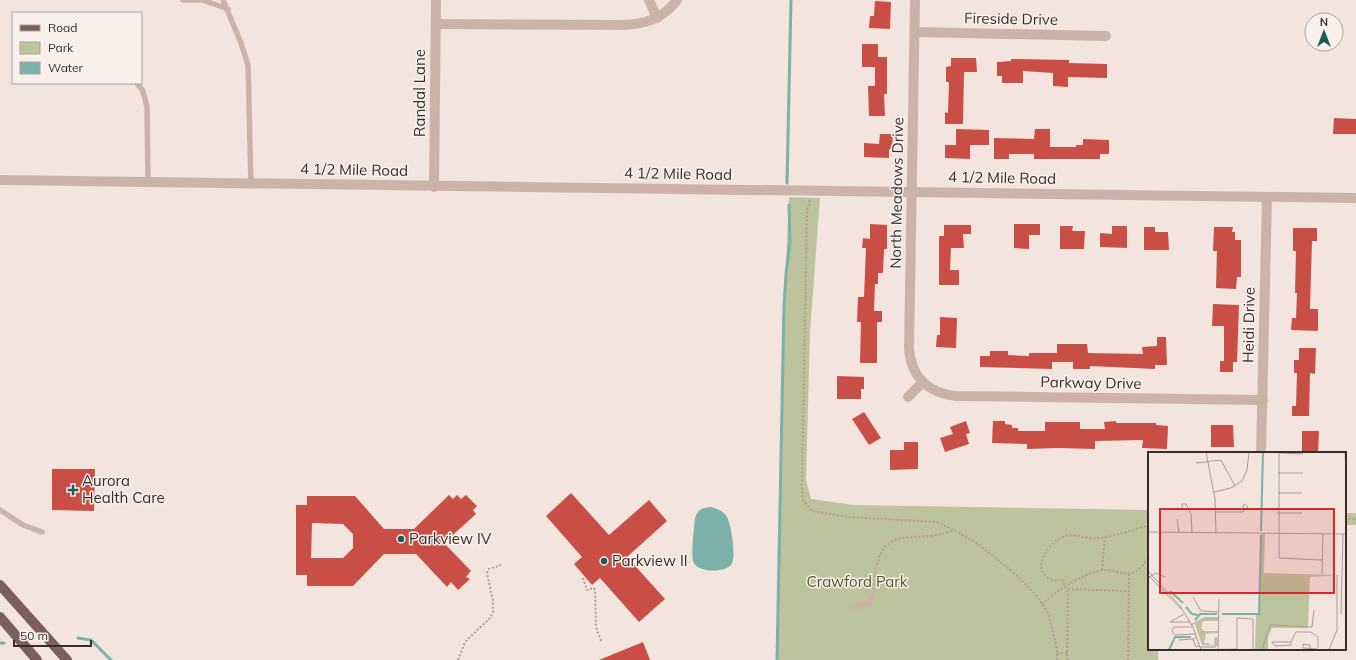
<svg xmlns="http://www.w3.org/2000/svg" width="1356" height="660" font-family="Mulish,sans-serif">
	<rect width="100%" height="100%" fill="#f3e5de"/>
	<g fill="#bdc39d">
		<path d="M 789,197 L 820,198 L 810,332 L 806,480 L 811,499 L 853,505 L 1149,510 L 1149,649 L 1158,649 L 1158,660 L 777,660 L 784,305 Z"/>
		<rect x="1345" y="513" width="11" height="12"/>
	</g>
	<path fill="#7cb1aa" d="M 711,507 C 717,509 724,511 727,517 C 731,524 737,559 731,565 C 724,573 696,573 693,561 C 691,553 694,528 695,518 C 698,509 702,508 711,507 Z"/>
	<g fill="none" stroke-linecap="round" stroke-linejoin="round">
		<g stroke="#7cb1aa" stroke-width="3">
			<path d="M 787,183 L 791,0"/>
			<path d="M 78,638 L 91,640 L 111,660"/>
			<path d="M 0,643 L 4,643"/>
			<path d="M 777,660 L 784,305 L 786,274 L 790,242 L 789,205"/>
		</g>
	</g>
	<g fill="#c94f46" fill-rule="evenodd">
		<path d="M 875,1 L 891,2 L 890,29 L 869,28 L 870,16 L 874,16 Z"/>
		<path d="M 862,44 L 878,44 L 878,57 L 887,57 L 887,94 L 884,94 L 885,116 L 869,116 L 868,86 L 875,86 L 875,67 L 862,67 Z"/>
		<path d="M 951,58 L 976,58 L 977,72 L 964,72 L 963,124 L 945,124 L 945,112 L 948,113 L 949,82 L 946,82 L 946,67 L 951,66 Z"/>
		<path d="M 1011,59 L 1069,60 L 1069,63 L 1107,64 L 1107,78 L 1068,77 L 1068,87 L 1053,86 L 1053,73 L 1023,71 L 1023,83 L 1002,83 L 1002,76 L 997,76 L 997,62 L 1011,61 Z"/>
		<path d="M 1334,118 L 1356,119 L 1356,134 L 1333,134 Z"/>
		<path d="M 956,129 L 989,130 L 989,145 L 970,145 L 970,159 L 945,158 L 945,145 L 956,145 Z"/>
		<path d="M 1035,129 L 1050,129 L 1050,147 L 1076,147 L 1076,145 L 1083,145 L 1083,139 L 1109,140 L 1109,154 L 1100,154 L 1100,159 L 1034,159 L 1034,154 L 1009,154 L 1009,159 L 994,159 L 994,138 L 1034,139 Z"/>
		<path d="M 880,134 L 893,134 L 892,149 L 889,149 L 889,158 L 864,157 L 864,143 L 879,144 Z"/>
		<path d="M 870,224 L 887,225 L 887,249 L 884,249 L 883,273 L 878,273 L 878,284 L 875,284 L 874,311 L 882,311 L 882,322 L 877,322 L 877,363 L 860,363 L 861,322 L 857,322 L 858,297 L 864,297 L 866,248 L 862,248 L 863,238 L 870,239 Z"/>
		<path d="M 1014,224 L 1040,224 L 1040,235 L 1029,235 L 1029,249 L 1014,248 Z"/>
		<path d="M 944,225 L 971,225 L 971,234 L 963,234 L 964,248 L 951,248 L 950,270 L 959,270 L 959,285 L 939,285 L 939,236 L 944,236 Z"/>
		<path d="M 1060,226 L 1073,226 L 1072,231 L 1085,231 L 1084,249 L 1060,249 Z"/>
		<path d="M 1112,226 L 1127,226 L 1127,248 L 1100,247 L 1100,233 L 1112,234 Z"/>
		<path d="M 1144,227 L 1155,227 L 1155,232 L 1168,232 L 1169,250 L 1144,250 Z"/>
		<path d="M 1214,227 L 1233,227 L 1232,232 L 1235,232 L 1235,240 L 1241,240 L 1241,277 L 1237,277 L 1236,289 L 1216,288 L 1217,251 L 1213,251 Z"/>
		<path d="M 1293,228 L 1317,228 L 1317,241 L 1312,241 L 1310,309 L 1318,309 L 1318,331 L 1291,330 L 1292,318 L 1296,318 L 1297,293 L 1295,293 L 1296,251 L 1293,251 Z"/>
		<path d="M 1213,304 L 1239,305 L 1237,362 L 1233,362 L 1233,372 L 1220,372 L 1220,361 L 1224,361 L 1224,326 L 1212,326 Z"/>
		<path d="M 940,317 L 957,318 L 956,348 L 936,347 L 937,335 L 940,335 Z"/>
		<path d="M 1157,337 L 1166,337 L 1167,365 L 1155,365 L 1155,369 L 1090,366 L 1090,369 L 1073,369 L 1073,362 L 1052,362 L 1052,369 L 980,367 L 980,356 L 990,356 L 990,351 L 1008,351 L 1008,355 L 1029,356 L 1029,353 L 1057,353 L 1057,344 L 1087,344 L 1088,353 L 1143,354 L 1142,347 L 1157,346 Z"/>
		<path d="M 1299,348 L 1316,348 L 1315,374 L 1310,373 L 1309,416 L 1292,416 L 1292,406 L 1296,406 L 1297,373 L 1294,373 L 1294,360 L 1299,360 Z"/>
		<path d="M 837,376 L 864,377 L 864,389 L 861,389 L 861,399 L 837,399 Z"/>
		<path d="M 864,412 L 881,438 L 869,445 L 852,419 Z"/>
		<path d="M 966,421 L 970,433 L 966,434 L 969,444 L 945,452 L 940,438 L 953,434 L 950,427 Z"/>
		<path d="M 993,421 L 1005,421 L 1005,424 L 1012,425 L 1012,428 L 1018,428 L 1018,431 L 1045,431 L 1045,422 L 1080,422 L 1080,429 L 1105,429 L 1104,422 L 1116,421 L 1116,423 L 1156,423 L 1156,425 L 1168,426 L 1167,449 L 1142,448 L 1143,440 L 1095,441 L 1095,449 L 1058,448 L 1027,449 L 1027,444 L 992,443 Z"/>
		<path d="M 1211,425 L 1233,425 L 1234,447 L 1211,447 Z"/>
		<path d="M 1302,431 L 1319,431 L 1318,453 L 1302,453 Z"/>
		<path d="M 904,442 L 918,442 L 918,469 L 890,470 L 890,450 L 904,450 Z"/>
		<path d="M 52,469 L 95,469 L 94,511 L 52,510 Z"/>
		<path d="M 571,493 L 609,535 L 649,500 L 667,521 L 627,557 L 665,599 L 639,622 L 600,578 L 592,585 L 574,564 L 582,557 L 546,516 Z"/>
		<path d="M 449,495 L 453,499 L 457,495 L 461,499 L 466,495 L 477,506 L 473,510 L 476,514 L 444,543 L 471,571 L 466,577 L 470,579 L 458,590 L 451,582 L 447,587 L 416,554 L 384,554 L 353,586 L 307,586 L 307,575 L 296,575 L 296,505 L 307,505 L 307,496 L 355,496 L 384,529 L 414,529 ZM 312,523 L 343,524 L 353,534 L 353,548 L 343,558 L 311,558 Z"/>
		<path d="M 643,642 L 650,660 L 599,660 Z"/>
	</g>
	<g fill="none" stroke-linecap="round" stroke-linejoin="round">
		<g stroke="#b89c93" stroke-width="2" stroke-dasharray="2 2" stroke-linecap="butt">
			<path d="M 810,200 L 807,210 L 802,485 L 803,500 L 812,511 L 848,517 L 937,522 L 954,530 L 978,544 L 1014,573 L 1036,595 L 1048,613 L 1057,649 L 1057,660"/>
			<path d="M 1345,519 L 1356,519"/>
			<path d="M 1102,570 L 1105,537"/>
			<path d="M 583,578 L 587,590 L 594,588 L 595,590 L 596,627 L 601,641"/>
			<path d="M 873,589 C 875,578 876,564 880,555 C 890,534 911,538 930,536 C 939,535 946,533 954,530"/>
			<path d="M 1068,589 L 1129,591"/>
			<path d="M 1042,604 C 1056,591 1079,576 1098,571 C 1113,566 1126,581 1140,568 C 1145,564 1148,559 1149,553"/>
			<path d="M 1057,653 L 1067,653"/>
			<path d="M 458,660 L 465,642 L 490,618 L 493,612 L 493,601 L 487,573 L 489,569 L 501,565"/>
			<path d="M 1067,660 L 1068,593 L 1062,579 C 1057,581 1053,581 1048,578 C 1032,567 1048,545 1060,538 C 1073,531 1085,540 1099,538 C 1116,536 1133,530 1149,525"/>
			<path d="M 1128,660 L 1129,574"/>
		</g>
		<g stroke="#ccb3a9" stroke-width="5.5">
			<path d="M 183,0 L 202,0 L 228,9"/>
			<path d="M 223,0 L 241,43 L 248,65 L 251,184"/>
			<path d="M 137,83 L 143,91 L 147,107 L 148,182"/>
			<path d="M 0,510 L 23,525 L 42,532"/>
			<path d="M 855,607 L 868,603 L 872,596"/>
		</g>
		<g stroke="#ccb3a9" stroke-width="10">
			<path d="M 649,0 L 657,18"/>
			<path d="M 915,0 L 909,348 C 911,377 928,393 956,396 L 1263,400"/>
			<path d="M 436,24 L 623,25 C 645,24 663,19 677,0"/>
			<path d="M 915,32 L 1106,36"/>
			<path d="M 0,180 L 1356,198"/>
			<path d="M 434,187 L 436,0"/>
			<path d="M 908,397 L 923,382"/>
			<path d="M 1261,453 L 1267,197"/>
		</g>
		<g stroke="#7b5f5a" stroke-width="10">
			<path d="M 0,585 L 67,660"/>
			<path d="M 0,617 L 37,660"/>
		</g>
	</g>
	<g fill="#1d5c55" stroke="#faf0eb" stroke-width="1.5">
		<path d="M71 484h4v4h4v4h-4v4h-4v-4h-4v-4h4z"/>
		<circle cx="401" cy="539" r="4"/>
		<circle cx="604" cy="561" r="4"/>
	</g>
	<g text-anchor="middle" stroke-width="3" stroke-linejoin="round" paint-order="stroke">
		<g font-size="15" fill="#392b29" stroke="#faf0eb">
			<text transform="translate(1011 19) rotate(1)" y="5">Fireside Drive</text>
			<text transform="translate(420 93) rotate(-90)" y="5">Randal Lane</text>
			<text transform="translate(354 170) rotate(1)" y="5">4 1/2 Mile Road</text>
			<text transform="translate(678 174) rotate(1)" y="5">4 1/2 Mile Road</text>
			<text transform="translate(1002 178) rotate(1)" y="5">4 1/2 Mile Road</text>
			<text transform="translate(897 193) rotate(-89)" y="5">North Meadows Drive</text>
			<text transform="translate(1249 325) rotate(-89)" y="5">Heidi Drive</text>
			<text transform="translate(1091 383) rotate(1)" y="5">Parkway Drive</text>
		</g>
		<g font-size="15" fill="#392b29" stroke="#faf0eb" text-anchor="start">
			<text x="82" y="486">Aurora<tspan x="82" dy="17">Health Care</tspan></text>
			<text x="409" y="544">Parkview IV</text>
			<text x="612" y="566">Parkview II</text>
		</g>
		<g font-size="15" fill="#50582c" stroke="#faf0eb">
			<text x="857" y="587">Crawford Park</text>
		</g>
	</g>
	<g transform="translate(1148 452)">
		<rect width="198" height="198" fill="#f3e5de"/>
		<path d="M 113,82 L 117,82 L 116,121 L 193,123 L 162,125 L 160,176 L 124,176 L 120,185 L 120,198 L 107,197 L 108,163 L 111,162 ZM 57,166 L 70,166 L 70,169 L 55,169 L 53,176 L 56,179 L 70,179 L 70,181 L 56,182 L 54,192 L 66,193 L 66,186 L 69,185 L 70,194 L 54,193 L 47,172 Z" fill="#bdc39d"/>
		<path fill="none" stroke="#7cb1aa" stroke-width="2" d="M 113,79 L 115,0M 22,139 L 35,151M 38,155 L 44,162 L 50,163M 74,162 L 111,162 L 113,83M 47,168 L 52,162 L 69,162M 21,198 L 27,185 L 43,185"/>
		<path fill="none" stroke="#a99b96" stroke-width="1" d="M 58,0 L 67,47 L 68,81M 197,0 L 198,21M 131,1 L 155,2M 48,11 L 73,8 L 87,34M 130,21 L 155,21M 66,40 L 83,36 L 94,29 L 99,18 L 101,0M 130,41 L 154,41M 41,58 L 34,56 L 34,52 L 38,52 L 43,62 L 44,80M 68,60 L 94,60 L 96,59 L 100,55 L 97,52 L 95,53 L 96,59M 129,61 L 154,61M 29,67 L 31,80M 0,80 L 198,82M 131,106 L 131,0M 131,106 L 174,108M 0,119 L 32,154 L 45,175 L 53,198M 174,122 L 175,82M 0,123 L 33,157M 0,126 L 8,121 L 17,125M 45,145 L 53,159 L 71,160M 36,162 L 22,170 L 42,170M 193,162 L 195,82M 43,173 L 56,166 L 71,166M 44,175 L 26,175 L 24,179 L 27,183 L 47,182M 57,182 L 55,192 L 61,192M 49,185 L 45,187 L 48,195 L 52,194M 31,188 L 45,187M 124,190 L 143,190 L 143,193 L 127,194 ZM 143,190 L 148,180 L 163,180 L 170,185 L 170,196M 52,195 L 68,195M 162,196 L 162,193 L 155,192 L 155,196 L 170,197M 55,198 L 89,197M 70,198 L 71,147M 89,198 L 89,166 L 105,167 L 105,198M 114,198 L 122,173 L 164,175 L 166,158M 181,198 L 189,178 L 189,123"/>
		<path fill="#d62828" fill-opacity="0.15" stroke="#d62828" stroke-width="2" d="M 12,57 L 186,57 L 186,141 L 12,141 Z"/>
		<rect width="198" height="198" fill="none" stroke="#392b29" stroke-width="2"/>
	</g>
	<rect x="12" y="12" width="130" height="72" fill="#faf0eb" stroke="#ada19d"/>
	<rect x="20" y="25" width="20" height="6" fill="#7b5f5a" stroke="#ada19d"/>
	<text x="48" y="32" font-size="12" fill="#392b29">Road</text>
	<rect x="20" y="42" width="20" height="12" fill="#bdc39d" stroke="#ada19d"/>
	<text x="48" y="52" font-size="12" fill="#392b29">Park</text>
	<rect x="20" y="62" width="20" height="12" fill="#7cb1aa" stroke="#ada19d"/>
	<text x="48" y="72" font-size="12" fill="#392b29">Water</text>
	<g transform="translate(1324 32)"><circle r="19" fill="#faf0eb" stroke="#ada19d"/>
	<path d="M0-3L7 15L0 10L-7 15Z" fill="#1d5c55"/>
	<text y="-6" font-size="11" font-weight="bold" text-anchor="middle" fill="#392b29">N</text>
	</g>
	<path d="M14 640v6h77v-6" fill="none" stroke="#392b29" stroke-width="2"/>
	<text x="20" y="640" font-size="12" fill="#392b29" stroke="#faf0eb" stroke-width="3" paint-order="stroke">50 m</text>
</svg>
